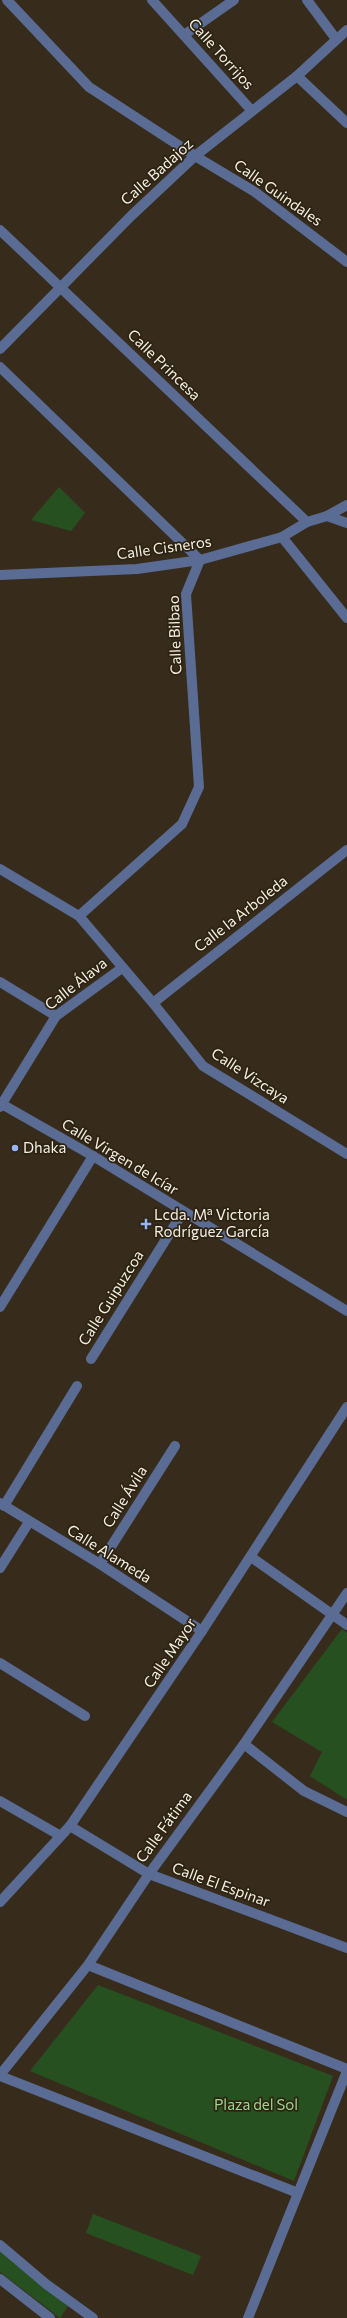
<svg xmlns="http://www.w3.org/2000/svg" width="347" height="2318" font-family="Commissioner,sans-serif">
	<rect width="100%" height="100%" fill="#372c1c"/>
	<g fill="#275020">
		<path d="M 59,487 L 85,513 L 71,531 L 31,520 Z"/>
		<path d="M 342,1629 L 347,1633 L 347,1800 L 310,1776 L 322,1752 L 272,1722 Z"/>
		<path d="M 98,1985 L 333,2076 L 294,2181 L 30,2071 Z"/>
		<path d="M 93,2214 L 201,2256 L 193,2275 L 86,2233 Z"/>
		<path d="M 0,2251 L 68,2306 L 60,2318 L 0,2272 Z"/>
	</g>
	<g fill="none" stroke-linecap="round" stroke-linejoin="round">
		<g stroke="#5a6b94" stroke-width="10">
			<path d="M 7,0 L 89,87 L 195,156 L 255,192 L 347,262"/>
			<path d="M 152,0 L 252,111"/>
			<path d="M 307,0 L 336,39"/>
			<path d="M 184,35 L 234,0"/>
			<path d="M 297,76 L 347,123"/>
			<path d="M 0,230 L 307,522"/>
			<path d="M 0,349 L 131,216 L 195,156 L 297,76 L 347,30"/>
			<path d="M 0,367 L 200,560 L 186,594 L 199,787 L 182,824 L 79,916"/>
			<path d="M 327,516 L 347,523"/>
			<path d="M 282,537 L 347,618"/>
			<path d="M 0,575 L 137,569 L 200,560 L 282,537 L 307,522 L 327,516 L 347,505"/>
			<path d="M 0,869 L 79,916 L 153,1003 L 203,1066 L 347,1154"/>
			<path d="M 0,982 L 56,1016"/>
			<path d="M 153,1003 L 347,850"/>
			<path d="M 0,1103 L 93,1156 L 347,1311"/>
			<path d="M 0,1107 L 56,1016 L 122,968"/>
			<path d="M 0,1307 L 93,1156"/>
			<path d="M 91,1359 L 183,1212"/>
			<path d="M 0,1503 L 100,1564 L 202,1631"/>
			<path d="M 4,1506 L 77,1386"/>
			<path d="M 251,1557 L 347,1625"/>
			<path d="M 100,1564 L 175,1446"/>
			<path d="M 0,1568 L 29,1522"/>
			<path d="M 0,1663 L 85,1716"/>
			<path d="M 244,1744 L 304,1791 L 347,1812"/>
			<path d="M 0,1801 L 59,1835"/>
			<path d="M 70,1826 L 149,1874 L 347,1948"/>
			<path d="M 0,1902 L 70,1826 L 202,1631 L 347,1407"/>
			<path d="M 88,1965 L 347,2069"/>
			<path d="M 0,2075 L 88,1965 L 149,1874 L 244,1744 L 347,1593"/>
			<path d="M 0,2076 L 298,2193"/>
			<path d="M 0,2245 L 46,2284 L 93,2318"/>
			<path d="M 0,2279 L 50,2318"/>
			<path d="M 248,2318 L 347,2071"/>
		</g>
	</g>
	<g fill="#95b6fd" stroke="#2d2312" stroke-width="1.5">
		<circle cx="15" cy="1148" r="4"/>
		<path d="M144 1218h4v4h4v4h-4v4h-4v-4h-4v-4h4z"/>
	</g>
	<g text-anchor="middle" stroke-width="3.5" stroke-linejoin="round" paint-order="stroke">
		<g font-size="15" fill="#f5efe4" stroke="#2d2312">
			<text transform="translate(221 54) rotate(48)" y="5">Calle Torrijos</text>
			<text transform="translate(157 172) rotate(-42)" y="5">Calle Badajoz</text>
			<text transform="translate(278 193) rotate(35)" y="5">Calle Guindales</text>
			<text transform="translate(164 365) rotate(44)" y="5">Calle Princesa</text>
			<text transform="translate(164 548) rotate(-8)" y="5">Calle Cisneros</text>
			<text transform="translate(175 635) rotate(-92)" y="5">Calle Bilbao</text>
			<text transform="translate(241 914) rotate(-38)" y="5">Calle la Arboleda</text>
			<text transform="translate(76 984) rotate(-38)" y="5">Calle Álava</text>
			<text transform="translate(250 1076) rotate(33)" y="5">Calle Vizcaya</text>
			<text transform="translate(120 1157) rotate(31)" y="5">Calle Virgen de Icíar</text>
			<text transform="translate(111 1298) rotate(-58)" y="5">Calle Guipuzcoa</text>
			<text transform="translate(125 1497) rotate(-58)" y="5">Calle Ávila</text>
			<text transform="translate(109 1554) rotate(32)" y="5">Calle Alameda</text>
			<text transform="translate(170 1653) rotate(-56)" y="5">Calle Mayor</text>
			<text transform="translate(164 1827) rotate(-54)" y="5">Calle Fátima</text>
			<text transform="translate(221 1885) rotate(20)" y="5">Calle El Espinar</text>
		</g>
		<g font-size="15" fill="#f5efe4" stroke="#2d2312" text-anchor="start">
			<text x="23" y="1153">Dhaka</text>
			<text x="154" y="1220">Lcda. Mª Victoria<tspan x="154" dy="17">Rodríguez García</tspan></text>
		</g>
		<g font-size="15" fill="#98d88d" stroke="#2d2312">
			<text x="256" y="2110">Plaza del Sol</text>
		</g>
	</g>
</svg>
